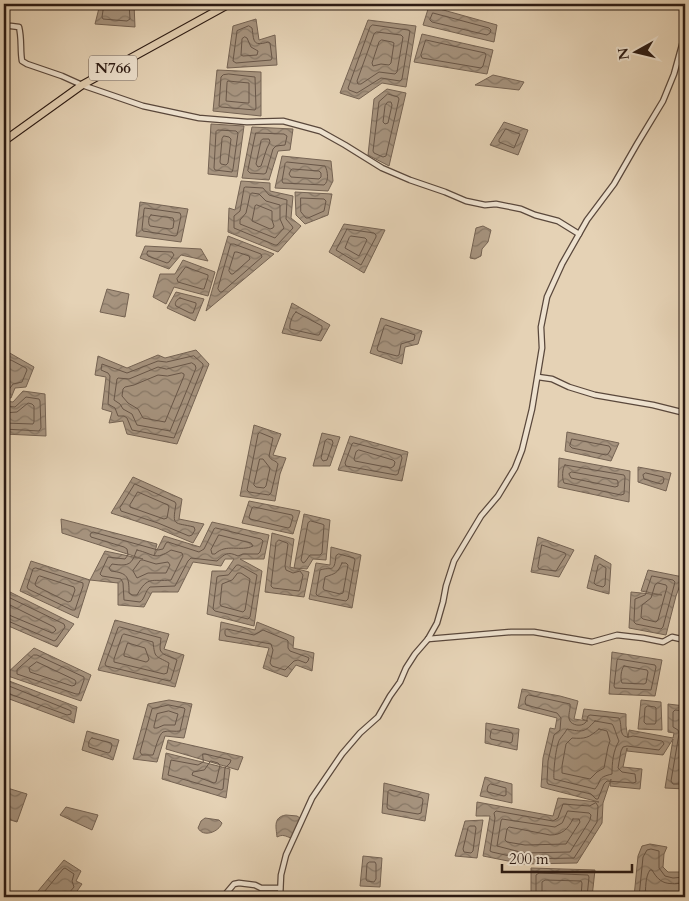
<svg xmlns="http://www.w3.org/2000/svg" width="689" height="901" font-family="Cardo,serif">
	<defs>
		<pattern id="water-waves" width="16" height="10" patternUnits="userSpaceOnUse" patternTransform="scale(1.25)"><rect width="16" height="10" fill="#a6937e"/><path d="M0 5q4-4 8 0t8 0" fill="none" stroke="#877766"/></pattern>
	</defs>
	<rect width="100%" height="100%" fill="#e5d2b5"/>
	<filter id="stains"><feTurbulence type="fractalNoise" baseFrequency=".004" numOctaves="4"/><feColorMatrix values="0 0 0 0 .2 0 0 0 0 .09 0 0 0 0 .02 0 0 0 .5 -.17"/></filter>
	<radialGradient id="worn" r=".72"><stop offset=".6" stop-color="#630" stop-opacity="0"/><stop offset="1" stop-color="#630" stop-opacity=".3"/></radialGradient>
	<g fill="url(#water-waves)" stroke="#756353">
		<path d="M 100,4 L 134,4 L 135,27 L 95,24 Z"/>
		<path d="M 429,6 L 497,25 L 494,42 L 423,25 Z"/>
		<path d="M 256,19 L 259,40 L 275,35 L 277,65 L 227,68 L 233,26 Z"/>
		<path d="M 368,20 L 416,26 L 406,87 L 382,83 L 359,99 L 340,93 Z"/>
		<path d="M 422,34 L 493,50 L 487,74 L 414,62 Z"/>
		<path d="M 217,70 L 261,72 L 261,116 L 213,111 Z"/>
		<path d="M 493,75 L 524,82 L 519,90 L 475,85 Z"/>
		<path d="M 387,89 L 406,93 L 389,166 L 368,155 L 374,99 Z"/>
		<path d="M 504,122 L 528,130 L 518,155 L 490,145 Z"/>
		<path d="M 211,124 L 244,126 L 237,177 L 208,174 Z"/>
		<path d="M 252,127 L 293,129 L 290,150 L 278,151 L 269,180 L 242,178 Z"/>
		<path d="M 282,156 L 331,161 L 333,181 L 328,191 L 275,188 Z"/>
		<path d="M 241,181 L 270,183 L 270,191 L 293,196 L 291,218 L 301,226 L 278,252 L 228,232 L 229,208 L 235,210 Z"/>
		<path d="M 295,192 L 332,194 L 328,215 L 305,224 L 296,215 Z"/>
		<path d="M 140,202 L 188,209 L 181,242 L 136,236 Z"/>
		<path d="M 344,224 L 385,230 L 364,273 L 329,252 Z"/>
		<path d="M 483,226 L 491,230 L 488,242 L 482,249 L 481,256 L 475,259 L 470,258 L 476,228 Z"/>
		<path d="M 228,236 L 274,254 L 206,311 Z"/>
		<path d="M 145,246 L 201,249 L 208,261 L 181,255 L 169,269 L 140,258 Z"/>
		<path d="M 183,260 L 215,272 L 208,296 L 174,287 L 166,304 L 153,297 L 160,274 L 175,274 Z"/>
		<path d="M 107,289 L 129,294 L 125,317 L 100,312 Z"/>
		<path d="M 176,292 L 204,299 L 195,321 L 167,308 Z"/>
		<path d="M 292,303 L 330,325 L 321,341 L 282,333 Z"/>
		<path d="M 381,318 L 422,331 L 418,344 L 405,347 L 402,364 L 370,353 Z"/>
		<path d="M 196,350 L 209,364 L 177,444 L 127,434 L 123,421 L 109,423 L 112,412 L 102,409 L 106,377 L 95,375 L 98,356 L 127,368 L 158,355 L 165,358 Z"/>
		<path d="M 8,352 L 34,367 L 26,387 L 15,388 L 11,398 L 4,397 L 4,361 Z"/>
		<path d="M 23,391 L 45,394 L 46,436 L 4,434 L 4,401 L 13,402 Z"/>
		<path d="M 254,425 L 281,434 L 273,455 L 286,458 L 280,474 L 275,501 L 240,496 Z"/>
		<path d="M 567,432 L 619,443 L 611,461 L 565,451 Z"/>
		<path d="M 322,433 L 340,437 L 330,466 L 313,466 Z"/>
		<path d="M 350,436 L 408,452 L 402,481 L 338,470 Z"/>
		<path d="M 559,458 L 630,471 L 629,502 L 558,487 Z"/>
		<path d="M 638,467 L 671,473 L 666,491 L 638,482 Z"/>
		<path d="M 133,477 L 182,499 L 179,519 L 204,524 L 193,543 L 157,528 L 111,513 Z"/>
		<path d="M 249,501 L 300,511 L 293,534 L 242,523 Z"/>
		<path d="M 304,514 L 330,520 L 326,560 L 313,559 L 307,569 L 294,568 Z"/>
		<path d="M 61,519 L 157,544 L 154,556 L 164,536 L 200,547 L 212,522 L 269,535 L 264,559 L 240,559 L 262,571 L 254,626 L 207,614 L 212,571 L 226,571 L 234,559 L 225,559 L 221,566 L 193,562 L 178,592 L 152,592 L 144,607 L 118,605 L 118,583 L 90,580 L 78,618 L 20,591 L 31,561 L 90,580 L 105,551 L 143,559 L 62,533 Z"/>
		<path d="M 272,533 L 294,539 L 290,567 L 309,572 L 304,597 L 265,592 Z"/>
		<path d="M 538,537 L 574,550 L 559,577 L 531,572 Z"/>
		<path d="M 331,547 L 361,555 L 352,608 L 309,599 L 316,563 L 330,565 Z"/>
		<path d="M 595,555 L 611,564 L 609,594 L 587,588 Z"/>
		<path d="M 648,570 L 683,577 L 676,596 L 666,635 L 629,628 L 631,592 L 662,595 L 641,591 Z"/>
		<path d="M 4,589 L 74,624 L 57,647 L 4,624 Z"/>
		<path d="M 115,620 L 169,634 L 164,649 L 184,655 L 175,687 L 98,670 Z"/>
		<path d="M 221,622 L 255,630 L 257,622 L 294,637 L 293,648 L 314,653 L 312,671 L 296,665 L 287,677 L 263,668 L 269,648 L 219,640 Z"/>
		<path d="M 34,648 L 91,675 L 81,701 L 5,675 Z"/>
		<path d="M 612,652 L 662,660 L 655,696 L 609,694 Z"/>
		<path d="M 4,679 L 77,707 L 74,723 L 4,697 Z"/>
		<path d="M 522,689 L 560,696 L 578,701 L 574,719 L 588,721 L 582,719 L 584,709 L 626,714 L 626,726 L 628,738 L 629,730 L 673,738 L 674,733 L 668,732 L 668,704 L 685,706 L 685,789 L 665,788 L 673,739 L 663,755 L 627,751 L 627,748 L 623,767 L 642,769 L 640,789 L 610,786 L 611,779 L 603,803 L 602,823 L 577,863 L 523,864 L 483,856 L 490,816 L 476,816 L 477,802 L 553,816 L 558,798 L 599,802 L 541,787 L 543,758 L 550,728 L 555,729 L 557,718 L 518,708 Z"/>
		<path d="M 169,700 L 192,704 L 184,738 L 165,736 L 157,762 L 133,759 L 148,704 Z"/>
		<path d="M 641,700 L 661,702 L 662,730 L 638,729 Z"/>
		<path d="M 486,723 L 519,729 L 517,750 L 485,743 Z"/>
		<path d="M 87,731 L 119,740 L 113,760 L 82,750 Z"/>
		<path d="M 168,740 L 243,757 L 238,770 L 166,749 Z"/>
		<path d="M 166,753 L 230,769 L 226,798 L 162,779 Z"/>
		<path d="M 485,777 L 512,784 L 512,803 L 480,796 Z"/>
		<path d="M 384,783 L 429,794 L 425,821 L 382,813 Z"/>
		<path d="M 4,787 L 27,794 L 17,822 L 4,818 Z"/>
		<path d="M 66,807 L 98,815 L 92,830 L 60,815 Z"/>
		<path d="M 286,815 L 297,816 L 300,818 L 292,836 L 291,838 C 285,836 283,834 277,837 C 276,827 273,817 286,815 Z"/>
		<path d="M 205,818 L 219,820 L 222,823 C 219,832 203,838 198,828 L 201,821 Z"/>
		<path d="M 483,820 L 477,858 L 455,856 L 465,821 Z"/>
		<path d="M 650,844 L 667,847 L 664,854 L 663,867 L 668,872 L 685,872 L 685,897 L 634,897 L 638,856 L 642,846 Z"/>
		<path d="M 363,856 L 382,858 L 380,887 L 360,886 Z"/>
		<path d="M 64,860 L 81,871 L 76,881 L 82,884 L 73,897 L 33,897 Z"/>
		<path d="M 531,868 L 595,870 L 592,897 L 531,897 Z"/>
	</g>
	<g fill="none" stroke-linecap="round" stroke-linejoin="round">
		<g stroke="#685648" stroke-width="1">
			<path d="M 104,4 L 102,17 L 103,19 L 127,21 L 130,19 L 129,4"/>
			<path d="M 433,13 L 489,28 L 491,30 L 490,33 L 487,35 L 432,22 L 430,20 Z"/>
			<path d="M 373,25 L 408,30 L 410,31 L 402,79 L 400,81 L 381,78 L 357,93 L 349,90 L 348,88 L 370,27 Z"/>
			<path d="M 249,26 L 252,28 C 254,40 252,47 268,42 L 270,43 L 272,58 L 271,60 L 236,63 L 233,61 L 237,31 Z"/>
			<path d="M 377,32 L 401,35 L 403,37 L 397,72 L 395,74 L 379,72 L 361,84 L 358,84 L 357,81 L 374,34 Z"/>
			<path d="M 245,37 L 247,38 L 251,47 L 258,51 L 257,55 L 243,56 L 241,55 L 242,39 Z"/>
			<path d="M 382,40 L 392,42 L 394,43 L 391,63 L 389,65 L 381,64 L 373,66 L 372,63 L 379,42 Z"/>
			<path d="M 426,40 L 485,53 L 486,55 L 483,66 L 481,68 L 422,58 L 421,55 Z"/>
			<path d="M 229,74 L 255,77 L 256,108 L 255,110 L 221,107 L 219,106 L 221,77 L 223,75 Z"/>
			<path d="M 228,81 L 249,83 L 249,103 L 247,103 L 226,101 L 227,83 Z"/>
			<path d="M 388,94 L 398,97 L 399,99 L 386,156 L 383,157 L 374,153 L 373,151 L 379,102 Z"/>
			<path d="M 388,102 L 391,102 L 392,105 L 388,123 L 385,124 L 383,122 L 385,106 Z"/>
			<path d="M 506,129 L 520,134 L 514,148 L 499,142 L 499,140 Z"/>
			<path d="M 218,130 L 236,131 L 238,133 L 233,169 L 232,172 L 215,170 L 214,168 L 216,132 Z"/>
			<path d="M 256,133 L 284,134 L 287,136 L 285,145 L 276,146 L 273,149 L 266,173 L 264,174 L 250,173 L 248,171 Z"/>
			<path d="M 224,136 L 229,137 L 231,139 L 228,163 L 226,165 L 221,164 L 220,162 L 222,139 Z"/>
			<path d="M 263,139 L 269,139 L 270,142 L 267,148 L 261,166 L 258,167 L 256,164 L 261,141 Z"/>
			<path d="M 287,162 L 325,166 C 328,171 329,182 324,185 L 283,183 L 282,181 L 285,164 Z"/>
			<path d="M 293,169 L 319,171 L 321,173 L 321,177 L 319,179 L 291,177 L 289,174 L 291,170 Z"/>
			<path d="M 246,187 L 263,188 L 269,195 L 287,200 L 286,219 L 292,226 L 293,228 L 277,245 L 275,245 L 234,228 L 234,216 L 240,211 L 244,188 Z"/>
			<path d="M 252,193 L 259,194 L 266,201 L 280,205 L 280,219 L 284,228 L 275,238 L 240,224 L 240,220 L 246,213 L 250,195 Z"/>
			<path d="M 301,198 L 324,199 L 326,201 L 324,211 L 308,218 L 306,218 L 301,212 Z"/>
			<path d="M 257,205 L 272,211 L 272,220 L 274,226 L 273,228 L 270,229 L 252,221 L 255,206 Z"/>
			<path d="M 145,208 L 180,213 L 181,216 L 177,235 L 175,236 L 143,231 L 142,229 L 144,210 Z"/>
			<path d="M 151,215 L 173,218 L 174,221 L 173,228 L 170,229 L 150,226 C 148,224 148,217 151,215 Z"/>
			<path d="M 347,229 L 374,233 L 376,235 L 376,237 L 361,265 L 336,250 L 346,231 Z"/>
			<path d="M 351,236 L 365,238 L 367,240 L 359,256 L 345,248 L 349,238 Z"/>
			<path d="M 231,244 L 234,244 L 261,254 L 262,257 L 222,292 L 220,292 L 218,289 Z"/>
			<path d="M 148,251 L 172,252 L 174,255 L 169,262 L 167,263 L 148,256 L 147,254 Z"/>
			<path d="M 235,252 L 237,252 L 249,256 L 250,259 L 233,274 L 231,274 L 229,271 Z"/>
			<path d="M 186,267 L 208,275 L 208,277 L 204,289 L 202,289 L 178,282 L 177,279 Z"/>
			<path d="M 180,298 L 196,303 L 196,305 L 193,313 L 190,313 L 176,306 C 174,303 177,299 180,298 Z"/>
			<path d="M 296,312 L 322,326 L 322,329 L 319,335 L 317,335 L 290,329 C 289,325 292,315 296,312 Z"/>
			<path d="M 386,325 L 415,335 L 414,340 L 401,344 L 399,355 L 397,356 L 378,351 L 377,349 L 384,327 Z"/>
			<path d="M 194,356 L 203,364 L 203,366 L 174,438 L 132,430 L 127,418 L 124,416 L 118,416 L 115,408 L 108,404 L 110,376 L 108,373 L 101,370 L 102,364 L 127,373 L 158,361 L 166,362 Z"/>
			<path d="M 4,361 L 11,360 L 26,368 L 27,370 L 22,382 L 13,384 L 8,391 L 4,392"/>
			<path d="M 192,363 L 195,365 L 196,368 L 170,431 L 137,425 L 132,414 L 123,409 L 120,404 L 114,400 L 117,379 L 118,378 L 129,379 L 158,367 L 166,369 Z"/>
			<path d="M 182,373 L 184,374 L 184,376 L 165,422 L 143,418 L 138,409 L 128,403 L 122,396 L 123,389 L 125,387 L 134,385 L 158,375 L 167,376 Z"/>
			<path d="M 4,406 L 15,407 L 26,397 L 39,399 L 40,401 L 41,428 L 39,431 L 4,429"/>
			<path d="M 4,413 L 17,412 L 28,403 L 32,404 L 34,406 L 34,422 L 33,424 L 4,423"/>
			<path d="M 261,433 L 273,438 L 269,456 C 271,461 276,460 278,464 L 271,493 L 269,495 L 249,492 L 247,490 L 258,434 L 259,433 Z"/>
			<path d="M 328,439 L 332,440 L 333,443 L 327,460 L 323,461 L 321,458 L 325,441 Z"/>
			<path d="M 572,439 L 609,446 L 611,449 L 608,454 L 606,455 L 572,448 L 570,446 Z"/>
			<path d="M 354,443 L 401,455 L 402,458 L 398,474 L 396,475 L 346,466 L 345,463 L 352,444 Z"/>
			<path d="M 359,450 L 393,460 L 395,462 L 394,466 L 391,468 L 355,461 L 354,459 L 356,452 Z"/>
			<path d="M 260,459 L 263,459 L 270,468 L 266,486 L 264,488 L 256,487 L 254,485 Z"/>
			<path d="M 565,465 L 624,475 L 625,477 L 624,494 L 621,495 L 564,483 C 562,479 562,468 565,465 Z"/>
			<path d="M 572,472 L 617,480 L 618,482 L 618,486 L 615,487 L 571,478 L 569,474 Z"/>
			<path d="M 646,473 L 663,477 L 664,479 L 663,483 L 661,484 L 644,479 L 643,475 Z"/>
			<path d="M 135,484 L 175,502 L 176,504 C 172,527 174,522 194,527 L 195,530 L 192,535 L 189,536 L 158,523 L 121,511 L 120,508 Z"/>
			<path d="M 138,492 L 168,505 L 169,507 L 167,518 L 164,519 L 130,507 L 130,505 Z"/>
			<path d="M 254,507 L 292,515 L 293,517 L 290,527 L 288,528 L 250,519 L 249,517 L 252,508 Z"/>
			<path d="M 311,521 L 322,524 L 324,525 L 322,553 L 320,555 L 310,555 L 305,562 L 303,563 L 301,560 L 308,523 Z"/>
			<path d="M 216,528 L 261,539 L 263,541 L 260,552 L 258,554 L 243,554 L 238,556 C 227,551 225,554 217,561 L 191,558 L 188,561 L 175,586 L 150,587 C 145,591 145,599 140,602 L 124,600 L 123,583 L 121,579 L 102,576 L 100,574 L 108,557 L 125,559 L 128,555 L 127,549 L 124,547 L 91,537 L 90,535 L 91,533 L 93,532 L 158,550 L 163,549 L 166,543 L 168,542 L 199,552 L 204,549 L 214,529 Z"/>
			<path d="M 219,535 L 251,543 L 253,546 C 241,552 226,543 215,554 L 212,554 L 211,550 Z"/>
			<path d="M 279,540 L 287,543 L 288,544 L 285,566 L 286,570 L 293,573 L 300,571 L 303,575 L 300,589 L 299,591 L 273,588 L 271,586 L 276,543 Z"/>
			<path d="M 542,545 L 565,553 L 566,555 L 556,571 L 539,569 L 538,567 Z"/>
			<path d="M 137,550 C 154,554 155,561 171,550 L 182,553 L 183,556 L 171,580 C 152,582 148,575 137,595 L 132,595 L 129,593 C 129,577 128,573 111,571 L 109,568 L 112,564 C 120,565 129,567 133,559 C 135,556 135,553 137,550 Z"/>
			<path d="M 339,554 L 354,558 L 355,560 L 348,599 L 346,601 L 318,596 L 316,594 L 320,570 C 332,566 334,574 336,556 Z"/>
			<path d="M 141,560 L 143,560 L 156,564 L 168,562 L 170,565 L 166,573 L 148,573 L 137,578 L 133,571 Z"/>
			<path d="M 342,563 L 346,563 L 348,565 L 343,593 L 340,594 L 324,590 L 323,588 L 325,577 C 336,573 337,574 342,563 Z"/>
			<path d="M 600,564 L 606,568 L 605,585 L 603,587 L 596,585 L 594,583 L 598,566 Z"/>
			<path d="M 237,565 L 239,565 L 257,575 L 250,617 L 248,619 L 215,611 L 213,609 L 217,577 L 219,576 L 228,575 Z"/>
			<path d="M 36,568 L 83,583 L 83,586 L 75,610 L 72,610 L 28,589 L 27,587 L 33,569 Z"/>
			<path d="M 238,573 L 241,573 L 250,579 L 245,610 L 243,612 L 221,606 L 220,604 L 222,584 L 232,580 Z"/>
			<path d="M 40,576 L 74,587 L 75,590 L 71,601 L 68,602 L 36,586 L 35,584 L 38,577 Z"/>
			<path d="M 652,576 L 673,580 L 675,582 L 663,627 L 661,629 L 636,624 L 634,622 L 635,599 L 645,595 Z"/>
			<path d="M 658,583 L 666,585 L 667,587 L 658,620 L 656,622 L 643,619 L 641,617 L 642,605 L 651,598 L 655,585 Z"/>
			<path d="M 4,595 L 64,624 L 65,627 L 56,640 L 54,641 L 8,621 L 4,620"/>
			<path d="M 4,602 L 54,627 L 56,630 L 54,632 L 52,633 L 9,615 L 4,614"/>
			<path d="M 120,627 L 161,638 C 161,641 160,644 160,647 C 159,656 172,656 177,660 L 171,680 L 169,681 L 106,666 L 105,664 L 118,628 Z"/>
			<path d="M 227,629 L 254,635 L 263,630 L 287,640 L 288,641 L 288,648 L 290,651 L 307,657 L 309,658 L 308,661 L 306,663 L 298,660 L 294,661 L 285,670 L 272,666 L 270,663 L 273,650 L 271,644 L 226,636 L 225,634 L 225,631 Z"/>
			<path d="M 124,634 L 153,642 C 155,659 155,655 169,663 L 167,673 L 164,674 L 114,662 L 114,659 L 122,636 Z"/>
			<path d="M 128,643 L 145,648 L 149,659 L 148,661 L 146,662 L 124,656 L 124,654 Z"/>
			<path d="M 34,655 L 37,655 L 84,677 L 84,680 L 79,694 L 76,694 L 17,674 L 17,670 Z"/>
			<path d="M 618,659 L 655,665 L 656,667 L 651,690 L 615,688 L 614,686 L 617,661 Z"/>
			<path d="M 37,662 L 75,680 L 76,682 L 75,685 L 72,686 L 30,672 L 29,668 Z"/>
			<path d="M 624,666 L 647,670 L 648,672 L 646,683 L 644,684 L 622,683 C 620,679 621,669 624,666 Z"/>
			<path d="M 4,684 L 69,710 L 71,711 L 71,714 L 67,715 L 7,693 L 4,692"/>
			<path d="M 529,695 L 570,704 C 571,709 567,716 570,721 C 572,725 581,727 585,723 C 587,722 587,718 588,716 L 590,715 L 619,718 C 623,725 617,741 633,736 L 662,741 L 663,742 L 664,744 L 659,750 L 627,746 L 623,747 L 621,751 L 618,768 L 622,772 L 635,774 L 636,782 L 633,783 L 607,781 L 604,784 L 598,799 L 596,799 L 591,794 L 548,784 L 547,782 L 548,761 L 554,735 L 560,730 L 561,718 L 557,713 L 526,705 L 525,702 L 526,697 Z"/>
			<path d="M 169,705 L 184,708 L 185,709 L 180,731 C 176,732 168,730 163,732 C 159,734 155,750 153,755 L 142,755 L 140,752 L 152,709 Z"/>
			<path d="M 648,706 L 655,707 L 656,708 L 656,722 L 655,724 L 646,724 L 644,722 L 645,708 Z"/>
			<path d="M 169,711 L 178,714 L 175,725 L 164,725 L 157,728 L 154,728 L 154,726 L 157,714 Z"/>
			<path d="M 685,711 L 675,710 L 673,712 L 673,727 L 678,730 L 679,734 L 671,781 L 673,784 L 685,784"/>
			<path d="M 595,721 L 612,724 C 614,726 617,737 619,741 C 613,751 612,763 612,774 C 596,778 603,779 595,789 L 554,779 C 553,773 556,744 560,739 C 562,736 565,733 567,729 C 583,732 584,733 595,721 Z"/>
			<path d="M 493,729 L 512,733 L 513,735 L 512,742 L 510,743 L 491,739 L 490,737 L 491,731 Z"/>
			<path d="M 599,729 L 607,731 L 610,741 L 608,747 L 604,768 L 597,772 L 590,779 L 562,773 L 562,766 L 566,744 L 572,738 C 586,739 588,738 599,729 Z"/>
			<path d="M 92,738 L 111,743 L 112,745 L 110,752 L 108,753 L 89,747 C 88,744 89,739 92,738 Z"/>
			<path d="M 203,754 L 205,754 L 231,760 L 230,763 L 225,768 L 223,789 L 221,790 L 168,775 L 171,760 L 198,765 L 203,762 Z"/>
			<path d="M 211,761 L 218,763 L 220,765 L 216,782 L 214,783 L 192,775 L 193,772 L 204,770 Z"/>
			<path d="M 491,784 L 506,788 L 506,795 L 504,796 L 488,792 L 487,790 L 488,786 Z"/>
			<path d="M 390,790 L 422,798 L 423,800 L 421,813 L 418,814 L 388,809 L 387,807 L 388,792 Z"/>
			<path d="M 596,803 L 598,806 L 597,822 L 574,858 L 523,859 L 492,852 L 490,851 L 495,818 L 494,813 L 496,811 L 553,821 L 558,818 L 563,804 L 589,806 Z"/>
			<path d="M 568,811 L 589,813 L 591,815 L 590,820 L 570,852 L 524,853 L 497,846 L 501,821 L 502,819 L 555,827 L 562,823 Z"/>
			<path d="M 573,819 L 579,819 L 580,822 L 566,844 L 525,845 L 507,842 L 505,840 L 507,829 L 509,827 L 550,835 C 562,835 568,829 573,819 Z"/>
			<path d="M 470,826 L 475,826 L 476,828 L 473,851 L 471,853 L 464,852 L 463,849 L 468,828 Z"/>
			<path d="M 370,862 L 375,862 L 376,864 L 376,879 L 374,882 L 367,881 L 366,879 L 367,864 Z"/>
			<path d="M 40,897 L 63,869 L 65,868 L 74,874 L 72,881 L 74,887 L 69,893 L 69,897"/>
			<path d="M 536,897 L 536,875 L 539,873 L 588,875 L 589,877 L 587,897"/>
			<path d="M 542,897 L 542,882 L 545,880 L 581,881 L 582,883 L 581,897"/>
			<path d="M 639,897 L 643,857 L 647,850 L 651,849 L 659,851 L 659,868 L 665,876 L 673,878 L 685,877"/>
			<path d="M 645,897 C 646,888 645,877 650,870 L 652,870 C 661,886 669,884 685,883"/>
		</g>
		<defs>
			<g id="minor">
				<path d="M 4,26 L 11,26 L 19,27 C 22,39 20,50 22,61 L 27,64 L 62,76 L 82,85 L 143,106 L 199,118 L 247,122 L 283,121 L 320,131 L 345,145 L 382,168 L 410,180 L 445,192 L 466,201 L 485,205 L 496,204 L 521,209 L 535,215 L 558,221 L 579,234"/>
				<path d="M 538,377 L 552,379 L 569,387 L 595,395 L 653,405 L 685,413"/>
				<path d="M 428,639 L 511,632 L 534,632 L 592,642 L 617,635 L 643,638 L 663,642 L 672,637 L 685,640"/>
				<path d="M 223,897 L 234,884 L 239,883 L 255,885 L 261,888 L 280,888"/>
				<path d="M 280,897 L 281,875 L 286,855 L 312,798 L 342,754 L 360,733 L 378,717 L 390,696 L 400,682 L 406,668 L 415,654 L 428,639 L 437,623 L 443,602 L 446,586 L 454,561 L 481,516 L 498,496 L 515,468 L 522,450 L 532,409 L 542,348 L 541,327 L 547,297 L 562,264 L 587,220 L 614,184 L 637,144 L 663,101 L 674,74 L 685,34"/>
			</g>
			<path id="highway" d="M 4,141 L 82,85 L 229,4"/>
		</defs>
		<use href="#minor" stroke="#5a483c" stroke-width="7"/>
		<use href="#highway" stroke="#2b1a13" stroke-width="9"/>
		<use href="#minor" stroke="#eee2cf" stroke-width="4.5"/>
		<use href="#highway" stroke="#e5d2b5" stroke-width="7"/>
	</g>
	<g text-anchor="middle" stroke-width="4" stroke-linejoin="round" paint-order="stroke">
		<rect fill="#eee2cf" stroke="#66564b" stroke-width="1" x="89" y="55.5" width="48" height="25" rx="4"/>
		<g font-size="15" font-weight="bold" fill="#2b1a13">
			<text x="113" y="73">N766</text>
		</g>
	</g>
	<rect width="689" height="901" fill="none" stroke="#e5d2b5" stroke-width="20"/>
	<rect x="5" y="5" width="679" height="891" fill="none" stroke="#2b1a13" stroke-width="2.5"/>
	<rect x="10" y="10" width="669" height="881" fill="none" stroke="#2b1a13"/>
	<g transform="translate(636 52) rotate(262)" stroke="#eee2cf" stroke-width="4" paint-order="stroke">
	<path d="M0-4L9 19L0 12L-9 19Z" fill="#2b1a13"/>
	<text y="-8" font-size="14" font-weight="bold" text-anchor="middle" fill="#2b1a13">N</text>
	</g>
	<path d="M502 864v8h130v-8" fill="none" stroke="#2b1a13" stroke-width="2.5"/>
	<text x="509" y="864" font-size="15" fill="#2b1a13" stroke="#eee2cf" stroke-width="4" paint-order="stroke">200 m</text>
	<rect width="100%" height="100%" filter="url(#stains)"/>
	<rect width="100%" height="100%" fill="url(#worn)"/>
</svg>
